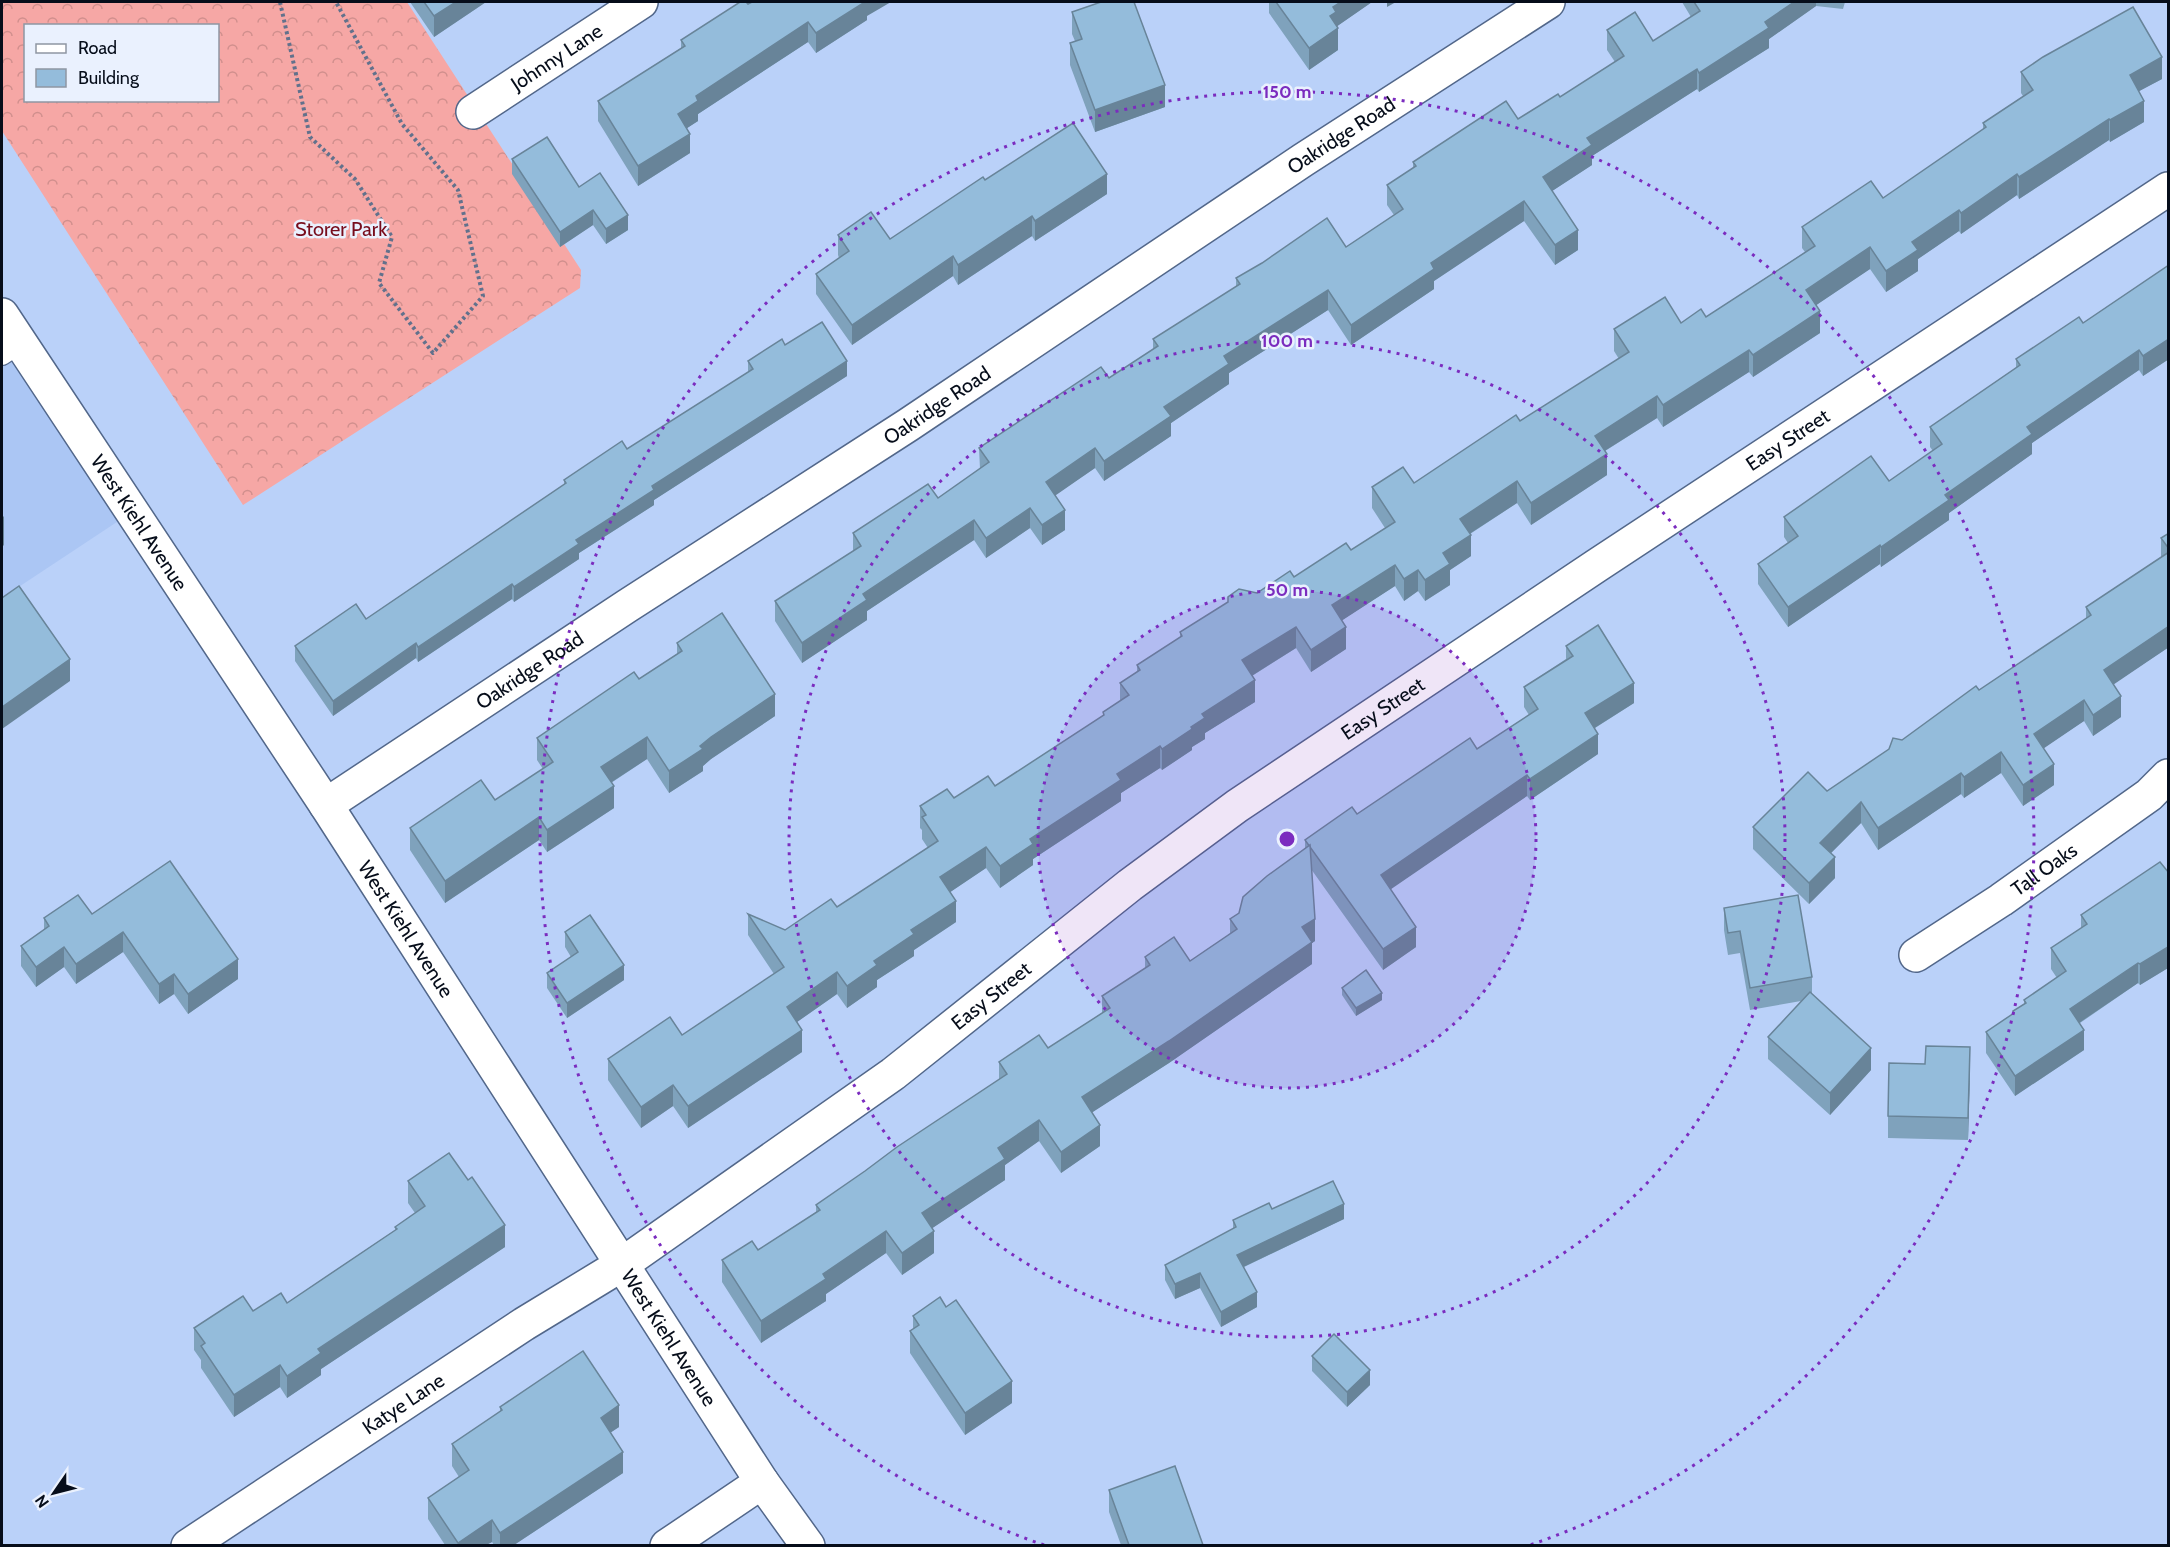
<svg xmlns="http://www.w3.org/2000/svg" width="2170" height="1547" font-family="Cabin,sans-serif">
	<defs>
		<pattern id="forest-crowns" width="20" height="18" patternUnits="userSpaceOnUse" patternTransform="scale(1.5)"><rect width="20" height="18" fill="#f6a7a5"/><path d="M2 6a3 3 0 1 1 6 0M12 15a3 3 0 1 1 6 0" fill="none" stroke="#d18f8d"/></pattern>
	</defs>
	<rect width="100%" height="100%" fill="#bad1f9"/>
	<path fill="#abc6f4" d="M 2,315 L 132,512 L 2,598 Z"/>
	<path fill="url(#forest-crowns)" fill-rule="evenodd" d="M 2,2 L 407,2 L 581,270 L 580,288 L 243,505 L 2,131 ZM 26,26 L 218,26 L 218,100 L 26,100 Z"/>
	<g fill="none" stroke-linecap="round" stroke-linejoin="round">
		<defs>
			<path id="lane" d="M 2,355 L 20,343"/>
			<g id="street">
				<path id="s1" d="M 473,112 L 641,2"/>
				<path id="s2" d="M 326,805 L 627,606 L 908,425 L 1303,160 L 1548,2"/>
				<path id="s3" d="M 1916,955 L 2001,900 L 2149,795 L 2168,776"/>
				<path id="s4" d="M 188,1546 L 524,1324 L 621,1265 L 893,1074 L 1130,885 L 1237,806 L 1596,566 L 2168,189"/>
				<path d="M 667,1546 L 762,1482"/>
			</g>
			<g id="secondary">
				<path id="s5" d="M 2,315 L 326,805 L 762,1482 L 808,1546"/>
			</g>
		</defs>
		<use href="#lane" stroke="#52678a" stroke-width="22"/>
		<use href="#street" stroke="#52678a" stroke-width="36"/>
		<use href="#secondary" stroke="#52678a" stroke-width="36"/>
		<path stroke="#62718c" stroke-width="4" stroke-dasharray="3 3" stroke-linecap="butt" d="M 280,2 L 310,137 L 355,179 L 392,237 L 379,283 L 433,353 L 483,296 L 458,190 L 402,124 L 336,2"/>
		<use href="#lane" stroke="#fff" stroke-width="20"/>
		<use href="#street" stroke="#fff" stroke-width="33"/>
		<use href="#secondary" stroke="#fff" stroke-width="33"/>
	</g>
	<g fill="#7fa2bc">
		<path d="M 410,2 L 486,2 L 434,37 Z"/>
		<path d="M 1269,2 L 1372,2 L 1337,26 L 1338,50 L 1309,70 L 1269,13 Z"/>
		<path d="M 1682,2 L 1845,2 L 1843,9 L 1816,6 L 1769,39 L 1769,48 L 1699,92 L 1697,89 L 1592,156 L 1592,165 L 1552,191 L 1578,250 L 1555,265 L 1524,221 L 1434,281 L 1434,289 L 1351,345 L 1328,310 L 1229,373 L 1229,384 L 1171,423 L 1171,436 L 1104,481 L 1095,468 L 1055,495 L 1065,530 L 1042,545 L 1030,528 L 986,558 L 974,540 L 867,611 L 867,620 L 802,663 L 775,621 L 775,601 L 853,551 L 853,533 L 938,498 L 980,469 L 979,448 L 1109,378 L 1153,350 L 1153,339 L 1236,287 L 1236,278 L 1346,247 L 1394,215 L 1387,205 L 1387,185 L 1413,168 L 1413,162 L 1518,119 L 1560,97 L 1615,62 L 1607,50 L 1607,30 L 1653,41 L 1691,17 Z"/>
		<path d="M 748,4 L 867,16 L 867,20 L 816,53 L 808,42 L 698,114 L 698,121 L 687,128 L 690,153 L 638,186 L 598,121 L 598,101 L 681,48 L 681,40 Z"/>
		<path d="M 1072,12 L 1165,107 L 1095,132 L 1070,65 L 1070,43 L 1075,41 L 1072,34 Z"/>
		<path d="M 2021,72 L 2162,79 L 2139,91 L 2144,122 L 2110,142 L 2109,140 L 2019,199 L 2017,195 L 1961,234 L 1959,231 L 1918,259 L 1918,271 L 1886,292 L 1870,269 L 1816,305 L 1820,333 L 1753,377 L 1749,372 L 1663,427 L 1657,418 L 1605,451 L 1607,475 L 1531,525 L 1517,503 L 1470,534 L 1471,556 L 1450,570 L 1450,585 L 1425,601 L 1418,591 L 1404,601 L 1395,586 L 1342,620 L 1346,649 L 1311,672 L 1296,648 L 1252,676 L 1255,702 L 1205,733 L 1205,739 L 1192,747 L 1192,750 L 1162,770 L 1160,768 L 1121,793 L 1121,801 L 1033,859 L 1033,865 L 1000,888 L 986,868 L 950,892 L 956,922 L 914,950 L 914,956 L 877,980 L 877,987 L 847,1008 L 837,994 L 797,1022 L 802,1052 L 688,1128 L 673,1106 L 641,1128 L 608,1080 L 608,1059 L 682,1035 L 774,974 L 748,935 L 748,914 L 785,930 L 837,907 L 928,848 L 922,839 L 922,830 L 920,828 L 920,806 L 995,786 L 1103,716 L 1103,712 L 1120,701 L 1120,683 L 1137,672 L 1137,665 L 1180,638 L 1180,632 L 1257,593 L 1294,577 L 1351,550 L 1385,528 L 1372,508 L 1372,487 L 1414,483 L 1520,421 L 1619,359 L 1614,351 L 1614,329 L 1681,323 L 1706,317 L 1805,252 L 1802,248 L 1802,227 L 1883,198 L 1983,130 L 1983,123 L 2023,96 L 2021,93 Z"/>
		<path d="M 512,159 L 579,187 L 628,230 L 606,244 L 593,225 L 560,247 L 512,174 Z"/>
		<path d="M 985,180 L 1107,194 L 1035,241 L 1032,236 L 958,285 L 953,276 L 852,345 L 816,294 L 816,274 L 839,258 L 838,255 L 838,235 L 890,239 Z"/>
		<path d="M 2169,265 L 2169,359 L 2143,376 L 2139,370 L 2032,443 L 2032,454 L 1949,513 L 1949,520 L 1881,567 L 1880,564 L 1788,627 L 1758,584 L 1758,564 L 1788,543 L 1784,537 L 1784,517 L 1889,481 L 1933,451 L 1930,447 L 1930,427 L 2016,368 L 2016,359 L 2083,323 Z"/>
		<path d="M 785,345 L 847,376 L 654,500 L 654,505 L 579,553 L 579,559 L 514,602 L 512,599 L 418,662 L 416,658 L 333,716 L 295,661 L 295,646 L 366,619 L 564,485 L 564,480 L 627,449 L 748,372 L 748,361 Z"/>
		<path d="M 2169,533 L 2169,647 L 2113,684 L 2121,717 L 2093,736 L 2084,721 L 2043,748 L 2054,785 L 2023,806 L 2001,773 L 1964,798 L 1961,794 L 1878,850 L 1861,823 L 1831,853 L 1835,878 L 1809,904 L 1753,849 L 1753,827 L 1827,791 L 2086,619 L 2086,607 L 2161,557 L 2161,538 Z"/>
		<path d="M 677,643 L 775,716 L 711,759 L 703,766 L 703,771 L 669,793 L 647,759 L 611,783 L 614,808 L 547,852 L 539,840 L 445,903 L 410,850 L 410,828 L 495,800 L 543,769 L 537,760 L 537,738 L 639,679 L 677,654 Z"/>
		<path d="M 1566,646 L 1634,703 L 1595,728 L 1598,754 L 1530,800 L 1527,796 L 1390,889 L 1416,947 L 1383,970 L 1311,869 L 1315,941 L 1312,943 L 1312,964 L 1169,1063 L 1092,1112 L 1100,1146 L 1061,1173 L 1039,1141 L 1005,1165 L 1005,1180 L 932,1228 L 934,1253 L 902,1275 L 886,1253 L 826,1294 L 826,1301 L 761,1343 L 722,1282 L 722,1260 L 758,1250 L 816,1212 L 816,1205 L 999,1080 L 999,1062 L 1048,1048 L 1102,1013 L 1102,996 L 1145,969 L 1145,957 L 1190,961 L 1230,934 L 1230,919 L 1239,913 L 1305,849 L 1305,840 L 1357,814 L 1477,749 L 1529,715 L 1524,707 L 1524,687 L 1566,659 Z"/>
		<path d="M 2169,873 L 2169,969 L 2168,968 L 2140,985 L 2138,983 L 2080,1023 L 2084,1050 L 2015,1096 L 1986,1053 L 1986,1032 L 2013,1014 L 2013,1011 L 2024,1004 L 2024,1000 L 2057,978 L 2051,969 L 2051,948 L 2081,928 L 2081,915 Z"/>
		<path d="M 1724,908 L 1812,977 L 1812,994 L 1871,1070 L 1830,1115 L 1768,1059 L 1768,1037 L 1801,1001 L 1750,1010 L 1740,953 L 1728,955 L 1724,930 Z"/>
		<path d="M 92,914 L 238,979 L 188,1014 L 174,994 L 159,1004 L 123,952 L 76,984 L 64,967 L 36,987 L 21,966 L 21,946 L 44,930 L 44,918 Z"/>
		<path d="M 565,932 L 624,980 L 567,1018 L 547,988 L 547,973 L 571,957 L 565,947 Z"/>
		<path d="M 1342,988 L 1382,1000 L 1356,1016 L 1342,995 Z"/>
		<path d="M 1925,1064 L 1970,1069 L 1968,1140 L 1888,1138 L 1888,1116 Z"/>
		<path d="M 408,1181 L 505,1247 L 321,1369 L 321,1375 L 287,1398 L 280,1387 L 234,1417 L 201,1368 L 201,1360 L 194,1350 L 194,1328 L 253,1311 L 287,1303 L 395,1230 L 395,1227 L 415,1213 L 408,1203 Z"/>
		<path d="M 1272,1209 L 1344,1219 L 1244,1267 L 1257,1307 L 1221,1327 L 1200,1288 L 1175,1299 L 1165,1280 L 1165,1265 L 1233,1229 L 1233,1220 Z"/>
		<path d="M 946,1307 L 1012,1403 L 965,1435 L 910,1353 L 910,1331 L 913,1329 L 913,1316 Z"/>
		<path d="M 1312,1356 L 1370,1385 L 1347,1407 L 1312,1371 Z"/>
		<path d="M 500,1407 L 619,1427 L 611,1432 L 623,1473 L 514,1545 L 494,1545 L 492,1542 L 486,1545 L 445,1545 L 428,1519 L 428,1498 L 459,1477 L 452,1466 L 452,1444 L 500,1412 Z"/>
		<path d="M 1109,1490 L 1203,1545 L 1121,1545 L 1109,1512 Z"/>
	</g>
	<g fill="#688499">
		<path d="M 456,2 L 486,2 L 434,37 L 434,16 Z"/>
		<path d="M 865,2 L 891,2 L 867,16 L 867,20 L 816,53 L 816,33 Z"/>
		<path d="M 1341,2 L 1372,2 L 1336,27 L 1338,28 L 1338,50 L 1309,70 L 1309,48 L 1330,16 L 1333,7 Z"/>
		<path d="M 1387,2 L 1396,2 L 1387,7 Z"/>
		<path d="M 1794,2 L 1816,2 L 1816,6 L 1769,39 L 1769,48 L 1699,92 L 1699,73 L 1765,22 Z"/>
		<path d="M 808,22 L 808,42 L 698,114 L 698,121 L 678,134 L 678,114 L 696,96 Z"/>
		<path d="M 2162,57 L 2162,79 L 2130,96 L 2130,75 Z"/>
		<path d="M 1697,69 L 1697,89 L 1592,156 L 1592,165 L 1543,197 L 1543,177 L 1587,138 Z"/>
		<path d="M 1165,85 L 1165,107 L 1095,132 L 1095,110 Z"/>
		<path d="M 2144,101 L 2144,122 L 2110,142 L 2110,120 Z"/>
		<path d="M 2109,119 L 2109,140 L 2019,199 L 2019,177 Z"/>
		<path d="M 690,134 L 690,153 L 638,186 L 638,166 Z"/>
		<path d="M 1107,174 L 1107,194 L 1035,241 L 1035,221 Z"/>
		<path d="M 2017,174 L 2017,195 L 1961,234 L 1961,213 Z"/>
		<path d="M 1524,201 L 1524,221 L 1434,281 L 1434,289 L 1351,345 L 1351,325 L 1431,263 Z"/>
		<path d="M 593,210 L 593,225 L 560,247 L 560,232 Z"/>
		<path d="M 1959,210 L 1959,231 L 1918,259 L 1918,271 L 1886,292 L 1886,271 L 1912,242 Z"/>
		<path d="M 628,215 L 628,230 L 606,244 L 606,229 Z"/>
		<path d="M 1032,216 L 1032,236 L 958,285 L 958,265 Z"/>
		<path d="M 1578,230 L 1578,250 L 1555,265 L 1555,245 Z"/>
		<path d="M 1870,247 L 1870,269 L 1806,312 L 1806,290 Z"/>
		<path d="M 953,256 L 953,276 L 852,345 L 852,325 Z"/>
		<path d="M 1328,290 L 1328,310 L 1229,373 L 1229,384 L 1171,423 L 1171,436 L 1104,481 L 1104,461 L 1164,407 L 1224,356 Z"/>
		<path d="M 1820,311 L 1820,333 L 1753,377 L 1753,355 Z"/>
		<path d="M 2169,339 L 2169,359 L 2143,376 L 2143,356 Z"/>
		<path d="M 1749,350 L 1749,372 L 1663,427 L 1663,405 Z"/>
		<path d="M 2139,350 L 2139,370 L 2032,443 L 2032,454 L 1949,513 L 1949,520 L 1881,567 L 1881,547 L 2027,427 Z"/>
		<path d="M 847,361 L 847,376 L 654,500 L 654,505 L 579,553 L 579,559 L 514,602 L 514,587 L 576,540 L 652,486 Z"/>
		<path d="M 1657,396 L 1657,418 L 1595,457 L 1595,436 Z"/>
		<path d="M 1095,448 L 1095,468 L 1046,502 L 1046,482 Z"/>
		<path d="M 1607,454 L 1607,475 L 1531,525 L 1531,503 Z"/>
		<path d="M 1517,481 L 1517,503 L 1460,540 L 1460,519 Z"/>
		<path d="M 1030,508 L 1030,528 L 986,558 L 986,538 Z"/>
		<path d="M 1065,510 L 1065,530 L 1042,545 L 1042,525 Z"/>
		<path d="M 4,516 L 4,545 L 2,547 L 2,518 Z"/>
		<path d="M 974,520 L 974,540 L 867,611 L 867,620 L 802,663 L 802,643 L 863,594 Z"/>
		<path d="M 1471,535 L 1471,556 L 1450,570 L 1450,585 L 1425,601 L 1425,580 L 1443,553 Z"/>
		<path d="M 1880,545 L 1880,564 L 1788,627 L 1788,607 Z"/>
		<path d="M 1395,565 L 1395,586 L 1332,627 L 1332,605 Z"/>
		<path d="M 1418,570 L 1418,591 L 1404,601 L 1404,579 Z"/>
		<path d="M 512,584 L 512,599 L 418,662 L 418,647 Z"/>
		<path d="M 2169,626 L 2169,647 L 2104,691 L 2104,670 Z"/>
		<path d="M 1296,627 L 1296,648 L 1242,682 L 1242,660 Z"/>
		<path d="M 1346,627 L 1346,649 L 1311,672 L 1311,650 Z"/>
		<path d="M 416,643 L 416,658 L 333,716 L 333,701 Z"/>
		<path d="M 70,659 L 70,681 L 2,729 L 2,707 Z"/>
		<path d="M 1255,680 L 1255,702 L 1205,733 L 1205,739 L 1192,747 L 1192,750 L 1162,770 L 1162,749 L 1191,727 L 1202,714 Z"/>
		<path d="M 1634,683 L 1634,703 L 1585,734 L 1585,713 Z"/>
		<path d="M 775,694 L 775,716 L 711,759 L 703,766 L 703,771 L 669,793 L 669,771 L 711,737 Z"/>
		<path d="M 2121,696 L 2121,717 L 2093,736 L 2093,715 Z"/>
		<path d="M 2084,700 L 2084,721 L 2034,755 L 2034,734 Z"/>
		<path d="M 1598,734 L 1598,754 L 1530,800 L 1530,779 Z"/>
		<path d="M 647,737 L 647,759 L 601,789 L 601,767 Z"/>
		<path d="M 1160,746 L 1160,768 L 1121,793 L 1121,801 L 1033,859 L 1033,865 L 1000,888 L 1000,866 L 1030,839 L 1117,774 Z"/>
		<path d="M 2001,752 L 2001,773 L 1964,798 L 1964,777 Z"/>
		<path d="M 2054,764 L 2054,785 L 2023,806 L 2023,785 Z"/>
		<path d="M 1961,773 L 1961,794 L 1878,850 L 1878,828 Z"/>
		<path d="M 1527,775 L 1527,796 L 1381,896 L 1381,875 Z"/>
		<path d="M 614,786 L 614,808 L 547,852 L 547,830 Z"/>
		<path d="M 1861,802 L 1861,823 L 1820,864 L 1820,843 Z"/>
		<path d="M 539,817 L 539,840 L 445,903 L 445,881 Z"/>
		<path d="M 986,847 L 986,868 L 940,899 L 940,877 Z"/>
		<path d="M 1835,857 L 1835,878 L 1809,904 L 1809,883 Z"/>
		<path d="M 956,901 L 956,922 L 914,950 L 914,956 L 877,980 L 877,987 L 847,1008 L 847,986 L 874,961 L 911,930 Z"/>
		<path d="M 1315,919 L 1315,941 L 1312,943 L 1312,964 L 1169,1063 L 1082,1119 L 1082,1097 L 1302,927 Z"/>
		<path d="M 1416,927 L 1416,947 L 1383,970 L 1383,949 Z"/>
		<path d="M 123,932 L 123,952 L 76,984 L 76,964 Z"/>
		<path d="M 64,947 L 64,967 L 36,987 L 36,967 Z"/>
		<path d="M 2168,947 L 2168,968 L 2140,985 L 2140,964 Z"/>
		<path d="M 238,959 L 238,979 L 188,1014 L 188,994 Z"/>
		<path d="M 2138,963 L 2138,983 L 2070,1029 L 2070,1009 Z"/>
		<path d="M 624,965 L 624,980 L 567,1018 L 567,1003 Z"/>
		<path d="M 837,972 L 837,994 L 787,1029 L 787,1007 Z"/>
		<path d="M 174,974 L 174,994 L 159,1004 L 159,984 Z"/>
		<path d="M 1382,993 L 1382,1000 L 1356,1016 L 1356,1008 Z"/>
		<path d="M 802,1030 L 802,1052 L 688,1128 L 688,1106 Z"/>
		<path d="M 2084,1030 L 2084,1050 L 2015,1096 L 2015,1076 Z"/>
		<path d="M 1970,1047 L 1970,1069 L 1968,1140 L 1968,1118 Z"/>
		<path d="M 1871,1048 L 1871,1070 L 1830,1115 L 1830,1093 Z"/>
		<path d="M 673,1085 L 673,1106 L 641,1128 L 641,1107 Z"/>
		<path d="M 1039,1120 L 1039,1141 L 1005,1165 L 1005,1180 L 922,1235 L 922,1213 L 998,1148 Z"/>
		<path d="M 1100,1125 L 1100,1146 L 1061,1173 L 1061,1152 Z"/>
		<path d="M 1344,1204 L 1344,1219 L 1237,1270 L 1237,1255 Z"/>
		<path d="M 505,1225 L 505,1247 L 321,1369 L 321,1375 L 287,1398 L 287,1376 L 318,1349 Z"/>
		<path d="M 886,1231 L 886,1253 L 826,1294 L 826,1301 L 761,1343 L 761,1321 L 823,1274 Z"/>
		<path d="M 934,1231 L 934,1253 L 902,1275 L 902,1253 Z"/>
		<path d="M 1200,1273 L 1200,1288 L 1175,1299 L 1175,1284 Z"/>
		<path d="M 1257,1292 L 1257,1307 L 1221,1327 L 1221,1312 Z"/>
		<path d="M 280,1365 L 280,1387 L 234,1417 L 234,1395 Z"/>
		<path d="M 1370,1370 L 1370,1385 L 1347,1407 L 1347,1392 Z"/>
		<path d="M 1012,1381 L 1012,1403 L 965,1435 L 965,1413 Z"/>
		<path d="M 619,1405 L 619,1427 L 601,1439 L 601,1418 Z"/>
		<path d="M 623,1452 L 623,1473 L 514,1545 L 500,1545 L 500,1533 Z"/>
		<path d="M 492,1520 L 492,1542 L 486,1545 L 458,1545 L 458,1543 Z"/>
	</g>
	<g fill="#94bcdb" stroke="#688499" stroke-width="1.5">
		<path d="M 424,2 L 456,2 L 434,16 Z"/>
		<path d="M 740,2 L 746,2 L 748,4 L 752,2 L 865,2 L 816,33 L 808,22 L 696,96 L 698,101 L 678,114 L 690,134 L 638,166 L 598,101 L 685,46 L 681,40 Z"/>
		<path d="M 1101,2 L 1134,2 L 1165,85 L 1095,110 L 1070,43 L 1082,39 L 1072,12 Z"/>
		<path d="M 1276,2 L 1341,2 L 1333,7 L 1336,12 L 1330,16 L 1338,28 L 1309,48 Z"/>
		<path d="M 1694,2 L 1794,2 L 1765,22 L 1769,28 L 1699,73 L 1697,69 L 1587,138 L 1592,145 L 1543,177 L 1578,230 L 1555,245 L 1524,201 L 1431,263 L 1434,269 L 1351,325 L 1328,290 L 1224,356 L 1229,364 L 1164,407 L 1171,416 L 1104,461 L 1095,448 L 1046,482 L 1065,510 L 1042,525 L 1030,508 L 986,538 L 974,520 L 863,594 L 867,600 L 802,643 L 775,601 L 861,546 L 853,533 L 928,484 L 938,498 L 989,462 L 979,448 L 1101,367 L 1109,378 L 1158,346 L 1153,339 L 1240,284 L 1236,278 L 1262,263 L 1327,218 L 1346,247 L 1403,209 L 1387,185 L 1416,166 L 1413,162 L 1506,101 L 1518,119 L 1558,94 L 1560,97 L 1624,56 L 1607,30 L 1635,12 L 1653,41 L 1700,11 Z"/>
		<path d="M 2133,7 L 2162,57 L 2130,75 L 2144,101 L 2110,120 L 2109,119 L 2019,177 L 2017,174 L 1961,213 L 1959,210 L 1912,242 L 1918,250 L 1886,271 L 1870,247 L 1806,290 L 1820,311 L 1753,355 L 1749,350 L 1663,405 L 1657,396 L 1595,436 L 1607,454 L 1531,503 L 1517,481 L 1460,519 L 1471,535 L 1443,553 L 1450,564 L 1425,580 L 1418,570 L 1404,579 L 1395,565 L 1332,605 L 1346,627 L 1311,650 L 1296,627 L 1242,660 L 1255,680 L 1202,714 L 1205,718 L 1191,727 L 1192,729 L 1162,749 L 1160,746 L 1117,774 L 1121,780 L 1030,839 L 1033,844 L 1000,866 L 986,847 L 940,877 L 956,901 L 911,930 L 914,934 L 874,961 L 877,965 L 847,986 L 837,972 L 787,1007 L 802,1030 L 688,1106 L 673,1085 L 641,1107 L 608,1059 L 670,1017 L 682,1035 L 784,967 L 748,914 L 785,930 L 831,899 L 837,907 L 938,841 L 922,817 L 926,815 L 920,806 L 947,789 L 954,798 L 988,776 L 995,786 L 1104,715 L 1103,712 L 1129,695 L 1120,683 L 1140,670 L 1137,665 L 1182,636 L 1180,632 L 1228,602 L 1228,597 L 1239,589 L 1257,593 L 1290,571 L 1294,577 L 1346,543 L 1351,550 L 1395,522 L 1372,487 L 1403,467 L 1414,483 L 1516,415 L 1520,421 L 1629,352 L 1614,329 L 1665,297 L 1681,323 L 1701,309 L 1706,317 L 1815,246 L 1802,227 L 1871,181 L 1883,198 L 1986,127 L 1983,123 L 2033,90 L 2021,72 L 2043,57 Z"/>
		<path d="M 1073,123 L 1107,174 L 1035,221 L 1032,216 L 958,265 L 953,256 L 852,325 L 816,274 L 849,251 L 838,235 L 871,212 L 890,239 L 983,177 L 985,180 Z"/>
		<path d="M 547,137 L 579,187 L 600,173 L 628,215 L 606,229 L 593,210 L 560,232 L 512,159 Z"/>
		<path d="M 2169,265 L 2169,339 L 2143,356 L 2139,350 L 2027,427 L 2032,434 L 1945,495 L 1949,500 L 1881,547 L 1880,545 L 1788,607 L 1758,564 L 1798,536 L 1784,517 L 1871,456 L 1889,481 L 1942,444 L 1930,427 L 2020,365 L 2016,359 L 2079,317 L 2083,323 Z"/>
		<path d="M 822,322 L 847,361 L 652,486 L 654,490 L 576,540 L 579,544 L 514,587 L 512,584 L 418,647 L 416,643 L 333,701 L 295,646 L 356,604 L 366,619 L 566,483 L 564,480 L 622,441 L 627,449 L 753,369 L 748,361 L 782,339 L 785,345 Z"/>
		<path d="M 2169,533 L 2169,549 L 2161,538 Z"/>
		<path d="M 2169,552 L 2169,626 L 2104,670 L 2121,696 L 2093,715 L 2084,700 L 2034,734 L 2054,764 L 2023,785 L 2001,752 L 1964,777 L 1961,773 L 1878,828 L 1861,802 L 1820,843 L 1835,857 L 1809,883 L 1753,827 L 1808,772 L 1827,791 L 1889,749 L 1893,738 L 1902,740 L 1976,686 L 1979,690 L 2091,615 L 2086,607 Z"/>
		<path d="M 19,586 L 70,659 L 2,707 L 2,598 Z"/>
		<path d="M 722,613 L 775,694 L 711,737 L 700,746 L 703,749 L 669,771 L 647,737 L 601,767 L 614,786 L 547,830 L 539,817 L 445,881 L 410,828 L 481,780 L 495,800 L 553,762 L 537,738 L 634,672 L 639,679 L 682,651 L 677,643 Z"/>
		<path d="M 1598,625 L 1634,683 L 1585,713 L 1598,734 L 1530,779 L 1527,775 L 1381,875 L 1416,927 L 1383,949 L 1305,840 L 1352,807 L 1357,814 L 1470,738 L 1477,749 L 1538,709 L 1524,687 L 1573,656 L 1566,646 Z"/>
		<path d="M 1310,845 L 1315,919 L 1302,927 L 1312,942 L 1169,1041 L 1082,1097 L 1100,1125 L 1061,1152 L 1039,1120 L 998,1148 L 1005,1159 L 922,1213 L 934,1231 L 902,1253 L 886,1231 L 823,1274 L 826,1279 L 761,1321 L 722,1260 L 752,1241 L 758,1250 L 820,1210 L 816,1205 L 865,1171 L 897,1147 L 1007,1074 L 999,1062 L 1039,1035 L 1048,1048 L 1110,1008 L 1102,996 L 1150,965 L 1145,957 L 1174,937 L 1190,961 L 1237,929 L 1230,919 L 1239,913 L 1243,897 L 1267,876 Z"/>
		<path d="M 170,861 L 238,959 L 188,994 L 174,974 L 159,984 L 123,932 L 76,964 L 64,947 L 36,967 L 21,946 L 49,926 L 44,918 L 78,895 L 92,914 Z"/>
		<path d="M 2160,862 L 2169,873 L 2169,948 L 2168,947 L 2140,964 L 2138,963 L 2070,1009 L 2084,1030 L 2015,1076 L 1986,1032 L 2014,1013 L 2013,1011 L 2026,1003 L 2024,1000 L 2066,971 L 2051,948 L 2087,924 L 2081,915 Z"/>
		<path d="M 1798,895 L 1812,977 L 1750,988 L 1740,931 L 1728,933 L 1724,908 Z"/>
		<path d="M 590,915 L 624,965 L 567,1003 L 547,973 L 578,952 L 565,932 Z"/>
		<path d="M 1366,970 L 1382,993 L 1356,1008 L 1342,988 Z"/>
		<path d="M 1810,992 L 1871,1048 L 1830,1093 L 1768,1037 Z"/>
		<path d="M 1926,1046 L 1970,1047 L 1968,1118 L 1888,1116 L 1889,1063 L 1925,1064 Z"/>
		<path d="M 449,1153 L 468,1180 L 472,1177 L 505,1225 L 318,1349 L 321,1353 L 287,1376 L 280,1365 L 234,1395 L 201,1346 L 205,1343 L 194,1328 L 243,1296 L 253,1311 L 281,1293 L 287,1303 L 397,1229 L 395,1227 L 425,1206 L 408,1181 Z"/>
		<path d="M 1333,1181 L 1344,1204 L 1237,1255 L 1257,1292 L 1221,1312 L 1200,1273 L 1175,1284 L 1165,1265 L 1236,1227 L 1233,1220 L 1269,1203 L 1272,1209 Z"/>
		<path d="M 940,1297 L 946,1307 L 956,1300 L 1012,1381 L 965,1413 L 910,1331 L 919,1325 L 913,1316 Z"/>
		<path d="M 1334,1334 L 1370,1370 L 1347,1392 L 1312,1356 Z"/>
		<path d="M 583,1351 L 619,1405 L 601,1418 L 623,1452 L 500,1533 L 492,1520 L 458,1543 L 428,1498 L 469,1470 L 452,1444 L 502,1410 L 500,1407 Z"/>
		<path d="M 1175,1466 L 1203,1545 L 1129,1545 L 1109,1490 Z"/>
	</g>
	<circle cx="1287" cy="839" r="249" fill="#7b2cbf" fill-opacity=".12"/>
	<g fill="none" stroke="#7b2cbf" stroke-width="3" stroke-dasharray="3 6">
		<circle cx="1287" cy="839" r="249"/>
		<circle cx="1287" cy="839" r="498"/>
		<path d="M1044 1545A747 747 0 1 1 1530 1545"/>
	</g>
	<g text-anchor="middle" stroke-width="5" stroke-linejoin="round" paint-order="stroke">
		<g font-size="20" fill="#060d1a" stroke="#eaf1fe">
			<text dy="7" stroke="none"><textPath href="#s1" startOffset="100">Johnny Lane</textPath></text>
			<text dy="7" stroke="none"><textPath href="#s2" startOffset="1216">Oakridge Road</textPath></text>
			<text dy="7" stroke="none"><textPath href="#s2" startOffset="730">Oakridge Road</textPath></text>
			<text dy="7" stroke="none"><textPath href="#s4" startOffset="1946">Easy Street</textPath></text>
			<text dy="7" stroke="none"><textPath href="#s5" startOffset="249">West Kiehl Avenue</textPath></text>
			<text dy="7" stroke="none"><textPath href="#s2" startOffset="244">Oakridge Road</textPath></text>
			<text dy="7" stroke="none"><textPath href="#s4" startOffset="1460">Easy Street</textPath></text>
			<text dy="7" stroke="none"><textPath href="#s3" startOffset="154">Tall Oaks</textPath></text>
			<text dy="7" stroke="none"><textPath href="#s5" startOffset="735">West Kiehl Avenue</textPath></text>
			<text dy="7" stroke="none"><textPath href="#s4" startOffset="974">Easy Street</textPath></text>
			<text dy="7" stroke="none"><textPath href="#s5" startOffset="1221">West Kiehl Avenue</textPath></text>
			<text dy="7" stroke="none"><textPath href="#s4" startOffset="258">Katye Lane</textPath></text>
		</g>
		<g font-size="20" fill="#770c1c" stroke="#eaf1fe">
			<text x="341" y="236">Storer Park</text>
		</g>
	</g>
	<circle cx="1287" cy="839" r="9" fill="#7b2cbf" stroke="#eaf1fe" stroke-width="3"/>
	<g font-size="18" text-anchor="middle" font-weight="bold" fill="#7b2cbf" stroke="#eaf1fe" stroke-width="5" stroke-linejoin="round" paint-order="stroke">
		<text x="1287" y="98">150 m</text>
		<text x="1287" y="347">100 m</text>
		<text x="1287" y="596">50 m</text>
	</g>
	<rect width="2170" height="1547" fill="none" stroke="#060d1a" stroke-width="6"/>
	<rect x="24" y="24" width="195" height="78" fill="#eaf1fe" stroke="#8f96a3" stroke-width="1.5"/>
	<rect x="36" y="44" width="30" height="9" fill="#ffffff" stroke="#8f96a3" stroke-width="1.5"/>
	<text x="78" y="54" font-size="18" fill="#060d1a">Road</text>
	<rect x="36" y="69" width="30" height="18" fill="#94bcdb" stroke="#8f96a3" stroke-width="1.5"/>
	<text x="78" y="84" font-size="18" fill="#060d1a">Building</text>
	<g transform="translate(54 1493) rotate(235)" stroke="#eaf1fe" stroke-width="4.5" paint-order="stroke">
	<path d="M0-4.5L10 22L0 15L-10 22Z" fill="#060d1a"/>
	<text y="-9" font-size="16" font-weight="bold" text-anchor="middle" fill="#060d1a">N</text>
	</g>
</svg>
